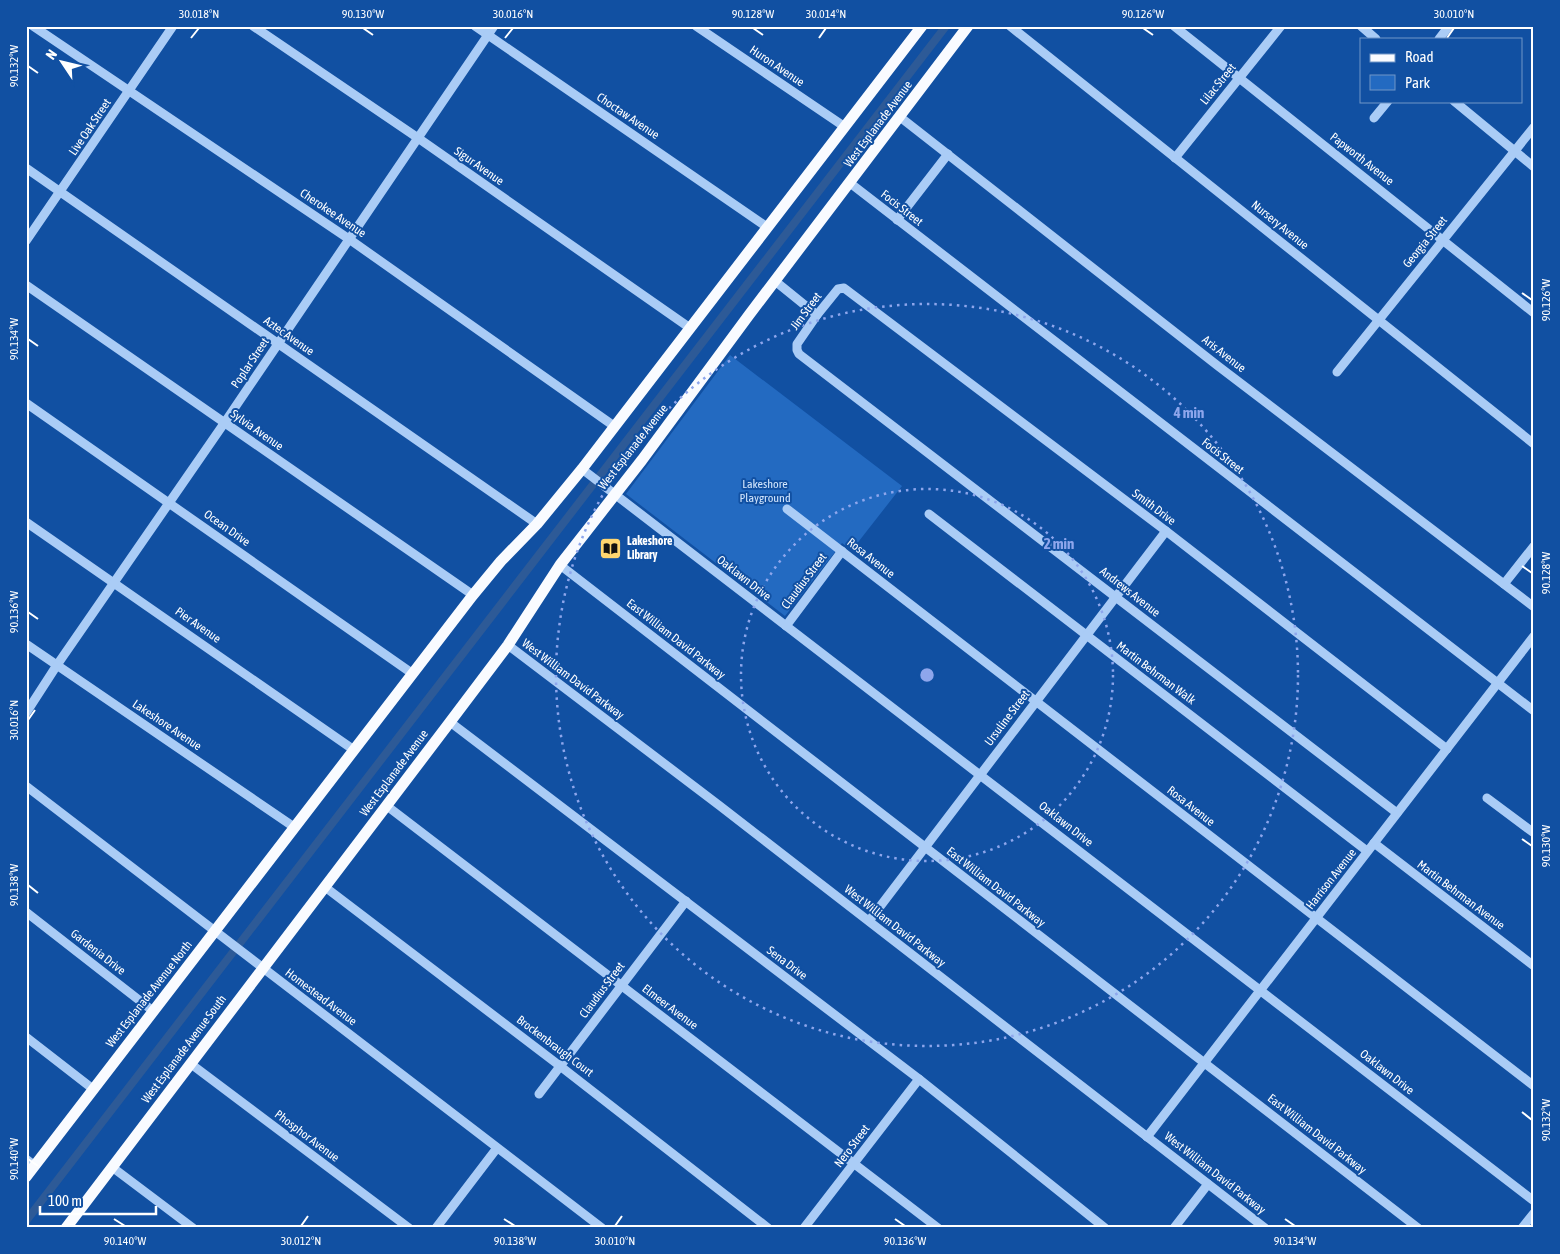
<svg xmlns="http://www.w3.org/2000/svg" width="1560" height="1254" font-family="'Asap Condensed',sans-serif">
	<rect width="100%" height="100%" fill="#1150a2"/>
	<path fill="#236ac1" d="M 730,355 L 902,486 L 852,550 L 842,543 L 785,616 L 626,494 Z"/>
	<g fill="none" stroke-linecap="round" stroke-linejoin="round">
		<path stroke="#2d5a97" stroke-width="8" d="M 26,1221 L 946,26"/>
		<g stroke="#aaccf6" stroke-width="9">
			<path d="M 33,26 L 349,239 L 614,426"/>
			<path d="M 253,26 L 418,138 L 690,328"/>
			<path d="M 475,26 L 767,227"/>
			<path d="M 696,26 L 845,127"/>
			<path d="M 1010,26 L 1534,444"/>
			<path d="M 1174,26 L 1534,313"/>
			<path d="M 1361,26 L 1376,39"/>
			<path d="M 1439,39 L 1449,26"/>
			<path d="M 1454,101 L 1534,167"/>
			<path d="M 900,117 L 1218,366 L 1534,607"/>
			<path d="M 1374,118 L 1388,101"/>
			<path d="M 1175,158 L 1281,26"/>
			<path d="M 26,168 L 537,524"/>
			<path d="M 850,183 L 1534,711"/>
			<path d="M 897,220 L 948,154"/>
			<path d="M 26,241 L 173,26"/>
			<path d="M 775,281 L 817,315"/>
			<path d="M 26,285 L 473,595"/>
			<path d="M 1337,372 L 1534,127"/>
			<path d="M 26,403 L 413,674"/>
			<path d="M 582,469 L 1534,1201"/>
			<path d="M 787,509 L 1534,1086"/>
			<path d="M 929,514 L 1367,851"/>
			<path d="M 26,522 L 354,750"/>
			<path d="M 560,565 L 1418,1228"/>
			<path d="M 1504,584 L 1534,546"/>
			<path d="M 786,626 L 842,551"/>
			<path d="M 26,644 L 294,827"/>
			<path d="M 508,645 L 720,806 L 1265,1228"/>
			<path d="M 26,713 L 57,665 L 225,422 L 494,26"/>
			<path d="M 450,722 L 919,1079 L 1105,1228"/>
			<path d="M 26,786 L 602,1228"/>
			<path d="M 1487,798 L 1534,833"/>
			<path d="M 387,806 L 938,1228"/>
			<path d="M 1397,813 L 799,354 L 797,350 L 797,344 L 817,315 L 838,289 L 844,288 L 1166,531 L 1447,749"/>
			<path d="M 1374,843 L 1534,966"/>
			<path d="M 325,887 L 560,1066 L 768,1228"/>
			<path d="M 26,912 L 153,1011"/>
			<path d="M 869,921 L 1166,531"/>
			<path d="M 26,1037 L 93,1089"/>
			<path d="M 191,1064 L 409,1228"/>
			<path d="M 539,1094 L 686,901"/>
			<path d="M 1147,1137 L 1534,636"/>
			<path d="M 26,1159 L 35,1166"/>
			<path d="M 112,1167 L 193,1228"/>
			<path d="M 436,1228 L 497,1148"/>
			<path d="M 804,1228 L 919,1079"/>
			<path d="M 1174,1228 L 1208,1184"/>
			<path d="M 1522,1228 L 1534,1213"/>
		</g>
		<g stroke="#f9fbff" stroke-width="11">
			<path d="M 26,1177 L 473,595 L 501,561 L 537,524 L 582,469 L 922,26"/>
			<path d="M 66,1228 L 450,722 L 508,645 L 560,565 L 642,460 L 749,315 L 968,26"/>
		</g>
	</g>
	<path fill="none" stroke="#fff" stroke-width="2" d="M 363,28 L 373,35M 753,28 L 763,35M 1143,28 L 1153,35M 191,38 L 199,28M 505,38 L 513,28M 819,38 L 826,28M 1447,38 L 1454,28M 28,66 L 38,73M 1522,293 L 1532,300M 28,339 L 38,346M 1522,566 L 1532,573M 28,612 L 38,619M 28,720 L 35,710M 1522,839 L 1532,846M 28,885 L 38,893M 1522,1112 L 1532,1120M 28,1159 L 38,1166M 114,1219 L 125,1226M 504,1219 L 515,1226M 895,1219 L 905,1226M 1285,1219 L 1295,1226M 301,1226 L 308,1216M 615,1226 L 622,1216"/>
	<g fill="none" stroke="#8ea6ec" stroke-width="2.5" stroke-dasharray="2.5 5">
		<circle cx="927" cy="675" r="186"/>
		<circle cx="927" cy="675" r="371"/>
	</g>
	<defs>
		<symbol id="library-square" viewBox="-11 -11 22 22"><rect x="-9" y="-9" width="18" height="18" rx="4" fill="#ffd66f" stroke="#1150a2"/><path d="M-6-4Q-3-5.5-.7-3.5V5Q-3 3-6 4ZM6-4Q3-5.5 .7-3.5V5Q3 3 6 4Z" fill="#111"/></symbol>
	</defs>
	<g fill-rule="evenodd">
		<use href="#library-square" x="598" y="536" width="25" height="25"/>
	</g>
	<g text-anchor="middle" stroke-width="4" stroke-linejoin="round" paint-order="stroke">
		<g font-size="12" fill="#fff" stroke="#1150a2">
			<text transform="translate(777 66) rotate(34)" y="4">Huron Avenue</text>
			<text transform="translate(1218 84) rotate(-51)" y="4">Lilac Street</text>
			<text transform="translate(628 116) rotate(34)" y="4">Choctaw Avenue</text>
			<text transform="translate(878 124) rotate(-53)" y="4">West Esplanade Avenue</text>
			<text transform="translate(90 127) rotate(-56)" y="4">Live Oak Street</text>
			<text transform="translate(1362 159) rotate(38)" y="4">Papworth Avenue</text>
			<text transform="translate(479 166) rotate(35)" y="4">Sigur Avenue</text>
			<text transform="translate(902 208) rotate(38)" y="4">Focis Street</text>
			<text transform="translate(333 213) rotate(34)" y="4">Cherokee Avenue</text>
			<text transform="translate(1280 225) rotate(39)" y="4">Nursery Avenue</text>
			<text transform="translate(1425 242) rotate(-51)" y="4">Georgia Street</text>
			<text transform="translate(806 311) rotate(-53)" y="4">Jim Street</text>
			<text transform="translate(289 336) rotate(35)" y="4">Aztec Avenue</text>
			<text transform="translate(1224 354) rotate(38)" y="4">Aris Avenue</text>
			<text transform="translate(250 363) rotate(-56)" y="4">Poplar Street</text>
			<text transform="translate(257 430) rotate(35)" y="4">Sylvia Avenue</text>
			<text transform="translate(633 447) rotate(-52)" y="4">West Esplanade Avenue</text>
			<text transform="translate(1223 456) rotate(38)" y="4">Focis Street</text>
			<text transform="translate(1154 507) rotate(37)" y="4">Smith Drive</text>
			<text transform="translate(227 528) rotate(35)" y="4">Ocean Drive</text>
			<text transform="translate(871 558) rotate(38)" y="4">Rosa Avenue</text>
			<text transform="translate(744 578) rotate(38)" y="4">Oaklawn Drive</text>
			<text transform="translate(804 581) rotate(-53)" y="4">Claudius Street</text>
			<text transform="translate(1130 592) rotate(38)" y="4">Andrews Avenue</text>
			<text transform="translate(198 625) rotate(35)" y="4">Pier Avenue</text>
			<text transform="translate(676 639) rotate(38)" y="4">East William David Parkway</text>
			<text transform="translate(1156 673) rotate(37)" y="4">Martin Behrman Walk</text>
			<text transform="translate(573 679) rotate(37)" y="4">West William David Parkway</text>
			<text transform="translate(1007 718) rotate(-53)" y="4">Ursuline Street</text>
			<text transform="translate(167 725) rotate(34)" y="4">Lakeshore Avenue</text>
			<text transform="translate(394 773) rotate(-53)" y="4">West Esplanade Avenue</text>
			<text transform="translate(1191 806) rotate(38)" y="4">Rosa Avenue</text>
			<text transform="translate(1066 824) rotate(38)" y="4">Oaklawn Drive</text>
			<text transform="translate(1331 879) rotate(-52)" y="4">Harrison Avenue</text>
			<text transform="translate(996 887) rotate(38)" y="4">East William David Parkway</text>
			<text transform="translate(1461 895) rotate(37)" y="4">Martin Behrman Avenue</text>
			<text transform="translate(895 926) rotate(38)" y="4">West William David Parkway</text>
			<text transform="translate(98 952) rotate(38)" y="4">Gardenia Drive</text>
			<text transform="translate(787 963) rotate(37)" y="4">Sena Drive</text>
			<text transform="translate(602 990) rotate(-53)" y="4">Claudius Street</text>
			<text transform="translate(149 994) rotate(-52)" y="4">West Esplanade Avenue North</text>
			<text transform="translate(321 997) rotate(37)" y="4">Homestead Avenue</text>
			<text transform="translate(670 1007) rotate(37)" y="4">Elmeer Avenue</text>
			<text transform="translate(555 1046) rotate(37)" y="4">Brockenbraugh Court</text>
			<text transform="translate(184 1049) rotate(-53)" y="4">West Esplanade Avenue South</text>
			<text transform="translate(1387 1072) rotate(38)" y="4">Oaklawn Drive</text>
			<text transform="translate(1317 1134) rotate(38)" y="4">East William David Parkway</text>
			<text transform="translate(307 1136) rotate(37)" y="4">Phosphor Avenue</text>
			<text transform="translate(852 1146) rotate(-53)" y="4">Nero Street</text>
			<text transform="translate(1215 1173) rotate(38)" y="4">West William David Parkway</text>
		</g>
		<g font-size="12" fill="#d4e7fe" stroke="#1150a2">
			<text x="765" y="488">Lakeshore<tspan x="765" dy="14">Playground</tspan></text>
		</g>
		<g font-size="12" font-weight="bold" fill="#fff" stroke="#1150a2" text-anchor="start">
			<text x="627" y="545">Lakeshore<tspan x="627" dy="14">Library</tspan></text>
		</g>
	</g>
	<circle cx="927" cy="675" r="8" fill="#8ea6ec" stroke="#1150a2" stroke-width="2.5"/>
	<g font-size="15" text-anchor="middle" font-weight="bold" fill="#8ea6ec" stroke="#1150a2" stroke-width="4" stroke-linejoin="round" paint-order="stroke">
		<text x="1189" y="418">4 min</text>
		<text x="1059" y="549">2 min</text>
	</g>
	<rect width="1560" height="1254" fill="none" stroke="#1150a2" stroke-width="55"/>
	<rect x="1360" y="38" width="162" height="65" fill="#1150a2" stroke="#7096c7"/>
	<rect x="1370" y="54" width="25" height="8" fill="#f9fbff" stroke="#7096c7"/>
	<text x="1405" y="62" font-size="15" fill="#ffffff">Road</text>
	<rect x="1370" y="75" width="25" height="15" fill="#236ac1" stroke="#7096c7"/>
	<text x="1405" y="88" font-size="15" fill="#ffffff">Park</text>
	<g transform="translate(62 62) rotate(305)" stroke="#1150a2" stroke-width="4" paint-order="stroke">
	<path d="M0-4L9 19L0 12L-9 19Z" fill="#ffffff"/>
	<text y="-8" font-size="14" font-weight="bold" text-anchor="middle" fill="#ffffff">N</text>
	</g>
	<path d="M40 1206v8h116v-8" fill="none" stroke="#ffffff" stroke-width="2.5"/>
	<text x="48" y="1206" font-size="15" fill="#ffffff" stroke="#1150a2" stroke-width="4" paint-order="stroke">100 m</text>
	<rect x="28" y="28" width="1504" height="1198" fill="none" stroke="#fff" stroke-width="2"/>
	<g font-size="12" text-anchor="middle" fill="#fff">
		<text x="199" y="18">30.018°N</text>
		<text x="363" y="18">90.130°W</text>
		<text x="513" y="18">30.016°N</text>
		<text x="753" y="18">90.128°W</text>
		<text x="826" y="18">30.014°N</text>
		<text x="1143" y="18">90.126°W</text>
		<text x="1454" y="18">30.010°N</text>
		<text transform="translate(14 66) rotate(-90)" y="4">90.132°W</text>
		<text transform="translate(1546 300) rotate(-90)" y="4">90.126°W</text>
		<text transform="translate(14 339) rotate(-90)" y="4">90.134°W</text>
		<text transform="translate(1546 573) rotate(-90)" y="4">90.128°W</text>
		<text transform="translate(14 612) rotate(-90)" y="4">90.136°W</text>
		<text transform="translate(14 720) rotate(-90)" y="4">30.016°N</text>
		<text transform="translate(1546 846) rotate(-90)" y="4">90.130°W</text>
		<text transform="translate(14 885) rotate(-90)" y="4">90.138°W</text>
		<text transform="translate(1546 1120) rotate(-90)" y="4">90.132°W</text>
		<text transform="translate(14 1159) rotate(-90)" y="4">90.140°W</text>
		<text x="125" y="1245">90.140°W</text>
		<text x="301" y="1245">30.012°N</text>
		<text x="515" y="1245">90.138°W</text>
		<text x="615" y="1245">30.010°N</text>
		<text x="905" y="1245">90.136°W</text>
		<text x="1295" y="1245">90.134°W</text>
	</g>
</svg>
